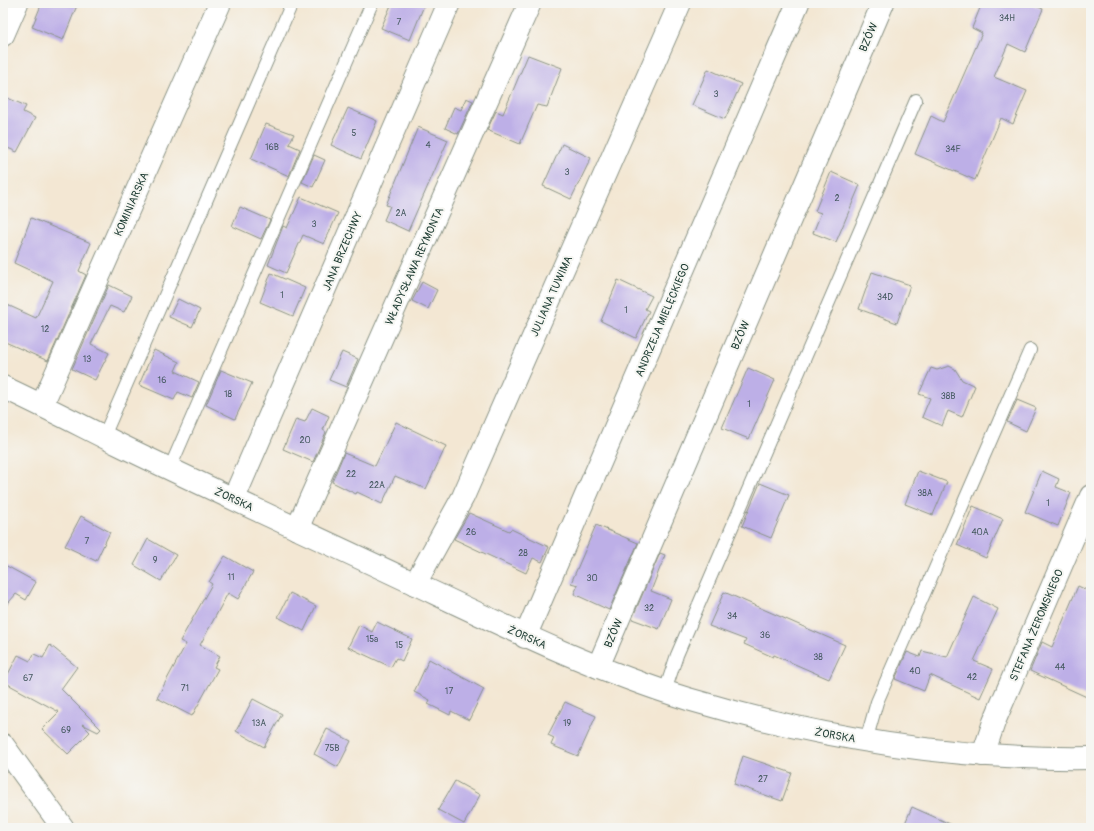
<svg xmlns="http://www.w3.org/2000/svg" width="1094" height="831" font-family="Pangolin,sans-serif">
	<rect width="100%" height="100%" fill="#f6f6f2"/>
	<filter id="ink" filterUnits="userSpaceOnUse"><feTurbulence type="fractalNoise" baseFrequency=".025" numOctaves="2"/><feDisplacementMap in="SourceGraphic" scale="8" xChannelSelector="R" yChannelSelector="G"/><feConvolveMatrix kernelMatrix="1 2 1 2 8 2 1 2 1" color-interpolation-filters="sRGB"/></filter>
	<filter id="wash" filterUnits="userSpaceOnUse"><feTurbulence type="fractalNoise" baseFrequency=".012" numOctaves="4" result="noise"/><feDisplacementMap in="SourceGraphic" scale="16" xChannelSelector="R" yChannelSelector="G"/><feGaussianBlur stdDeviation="0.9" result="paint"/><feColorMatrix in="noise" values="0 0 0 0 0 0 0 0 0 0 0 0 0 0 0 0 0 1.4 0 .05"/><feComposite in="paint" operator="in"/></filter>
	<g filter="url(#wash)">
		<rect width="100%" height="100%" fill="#f3e7d3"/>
		<g id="blocks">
			<g fill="#bdafe7">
				<path d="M 42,3 L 78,3 L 63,40 L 32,27 Z"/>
				<path d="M 392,3 L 425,3 L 410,40 L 381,28 Z"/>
				<path d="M 982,3 L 1029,3 L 1043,9 L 1025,52 L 1008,44 L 994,77 L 1027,91 L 1013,124 L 1001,118 L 975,180 L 915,154 L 931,116 L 943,122 L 982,33 L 972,28 Z"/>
				<path d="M 528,55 L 562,68 L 547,107 L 537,105 L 520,144 L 487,130 L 496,111 L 503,114 Z"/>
				<path d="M 708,69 L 741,84 L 725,119 L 692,105 Z"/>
				<path d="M 3,96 L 26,106 L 23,112 L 35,118 L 17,152 L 3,146 Z"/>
				<path d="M 466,98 L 473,101 L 458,134 L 445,128 L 454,107 L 461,110 Z"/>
				<path d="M 348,108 L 377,121 L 361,159 L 331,145 Z"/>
				<path d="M 266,124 L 294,134 L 289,144 L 300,149 L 289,176 L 251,159 Z"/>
				<path d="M 418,127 L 448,140 L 408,231 L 384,220 L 390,206 L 386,205 Z"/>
				<path d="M 562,144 L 591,158 L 571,199 L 543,186 Z"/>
				<path d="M 314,155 L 325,160 L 313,187 L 302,182 Z"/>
				<path d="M 831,172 L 860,185 L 836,242 L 813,233 L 821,213 L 815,211 Z"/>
				<path d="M 301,197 L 338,213 L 324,244 L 303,235 L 286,273 L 268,265 L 283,226 L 287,228 Z"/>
				<path d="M 240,207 L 270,220 L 261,239 L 232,226 Z"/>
				<path d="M 31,218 L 91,243 L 79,271 L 86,275 L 48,361 L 3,341 L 3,303 L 36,318 L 53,281 L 14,263 Z"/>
				<path d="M 872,272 L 910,285 L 897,323 L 859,309 Z"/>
				<path d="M 271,273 L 305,288 L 293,316 L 260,302 Z"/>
				<path d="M 618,280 L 652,296 L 645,309 L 649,311 L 636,338 L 601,321 Z"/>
				<path d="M 422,282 L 437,290 L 428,309 L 412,301 Z"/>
				<path d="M 109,285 L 132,296 L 124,312 L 110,306 L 91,344 L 109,353 L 95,380 L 72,369 Z"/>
				<path d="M 178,299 L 200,310 L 192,327 L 169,317 Z"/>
				<path d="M 154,350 L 179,362 L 175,371 L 199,382 L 192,398 L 178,392 L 174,400 L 139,385 Z"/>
				<path d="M 342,352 L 358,359 L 346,387 L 329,380 Z"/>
				<path d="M 949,366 L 955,369 L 962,380 L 975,386 L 962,417 L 948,411 L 942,426 L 922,417 L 930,398 L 919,394 L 931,368 L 937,370 Z"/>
				<path d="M 748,368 L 775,380 L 749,439 L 722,428 Z"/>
				<path d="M 221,370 L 252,383 L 235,419 L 206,405 Z"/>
				<path d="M 1017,400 L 1036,408 L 1026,431 L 1007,422 Z"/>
				<path d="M 312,408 L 329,416 L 323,430 L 326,432 L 313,462 L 283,449 L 296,419 L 305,422 Z"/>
				<path d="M 396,422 L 446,446 L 426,489 L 395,476 L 382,504 L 357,492 L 356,494 L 332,482 L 344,453 L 375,466 Z"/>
				<path d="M 918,471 L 947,482 L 933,515 L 905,504 Z"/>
				<path d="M 1042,471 L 1059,479 L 1056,487 L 1071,493 L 1058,526 L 1025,512 Z"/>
				<path d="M 760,483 L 789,495 L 771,538 L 742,526 Z"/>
				<path d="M 973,506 L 1003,519 L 986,558 L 957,545 Z"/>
				<path d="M 469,513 L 509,531 L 511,529 L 549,547 L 542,562 L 533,558 L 526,573 L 454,539 Z"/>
				<path d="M 81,516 L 110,532 L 96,561 L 65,546 Z"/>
				<path d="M 596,525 L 638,543 L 609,610 L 574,594 L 578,585 L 571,583 Z"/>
				<path d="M 148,539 L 176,555 L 161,581 L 134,565 Z"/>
				<path d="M 660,553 L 665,555 L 651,591 L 671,599 L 659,629 L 632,619 Z"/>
				<path d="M 225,556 L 253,572 L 238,599 L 228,593 L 200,645 L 220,656 L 214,667 L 218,669 L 192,716 L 157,698 L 186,644 L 180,641 L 212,584 L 209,582 Z"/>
				<path d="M 3,564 L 36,582 L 26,600 L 16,594 L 3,609 Z"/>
				<path d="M 1078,586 L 1091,592 L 1091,699 L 1030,671 L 1042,642 L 1052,647 Z"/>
				<path d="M 724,592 L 845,645 L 829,679 L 774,655 L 773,657 L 744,644 L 746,640 L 709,626 Z"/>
				<path d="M 290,593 L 316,606 L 304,631 L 278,617 Z"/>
				<path d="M 974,597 L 998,609 L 974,661 L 993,669 L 980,698 L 930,675 L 924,691 L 895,679 L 907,652 L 920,657 L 922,651 L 947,657 Z"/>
				<path d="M 377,622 L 412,639 L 402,661 L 396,658 L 391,667 L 348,647 L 359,625 L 372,632 Z"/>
				<path d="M 50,645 L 77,667 L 61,689 L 101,729 L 98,732 L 82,724 L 90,732 L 68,754 L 42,729 L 59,712 L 4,682 L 18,655 L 30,661 L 34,654 L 43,658 Z"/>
				<path d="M 429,659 L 484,689 L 469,720 L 451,711 L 450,715 L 428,704 L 430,700 L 414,692 Z"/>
				<path d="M 253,699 L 282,714 L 264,747 L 236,731 Z"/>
				<path d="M 565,702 L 596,716 L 578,756 L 551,745 L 554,738 L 548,735 Z"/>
				<path d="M 327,729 L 351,741 L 338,767 L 314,754 Z"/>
				<path d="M 743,756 L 792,773 L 782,801 L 734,784 Z"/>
				<path d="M 455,781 L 480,795 L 464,824 L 438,810 Z"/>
				<path d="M 912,807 L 959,828 L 903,828 Z"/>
			</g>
		</g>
	</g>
	<g filter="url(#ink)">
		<use href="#blocks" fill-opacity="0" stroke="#899284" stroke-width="1"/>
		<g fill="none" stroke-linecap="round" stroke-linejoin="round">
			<defs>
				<g id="lane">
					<path d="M 104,436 L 292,3"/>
					<path d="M 170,468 L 372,3"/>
					<path d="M 665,691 L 677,655 L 916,100"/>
					<path d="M 866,741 L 877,702 L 1030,350"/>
				</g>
				<g id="street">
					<path d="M 3,35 L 17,3"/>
					<path d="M 42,405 L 220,3"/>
					<path d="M 234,498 L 449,3"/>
					<path d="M 297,529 L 530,3"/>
					<path d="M 415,584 L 463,497 L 680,3"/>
					<path d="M 525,637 L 798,3"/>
					<path d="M 598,667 L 883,3"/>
					<path d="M 983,755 L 994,722 L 1091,496"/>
				</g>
				<g id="secondary">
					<path d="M 3,387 C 42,405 80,425 118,444 C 214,491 312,535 409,581 C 500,624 591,669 688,699 C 819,738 955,760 1091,758"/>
					<path d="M 3,745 L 63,828"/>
				</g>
			</defs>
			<use href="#lane" stroke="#899284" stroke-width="14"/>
			<use href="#street" stroke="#899284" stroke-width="24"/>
			<use href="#secondary" stroke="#899284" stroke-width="24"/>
			<use href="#lane" stroke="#fff" stroke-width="12"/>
			<use href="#street" stroke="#fff" stroke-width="22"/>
			<use href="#secondary" stroke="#fff" stroke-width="22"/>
		</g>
	</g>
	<g text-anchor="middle" stroke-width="4" stroke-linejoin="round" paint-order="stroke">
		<g font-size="9" fill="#465a61">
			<text x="1007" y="21">34H</text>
			<text x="399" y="25">7</text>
			<text x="716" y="97">3</text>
			<text x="354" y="136">5</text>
			<text x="428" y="148">4</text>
			<text x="272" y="150">16B</text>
			<text x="953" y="152">34F</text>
			<text x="567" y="175">3</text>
			<text x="837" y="201">2</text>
			<text x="401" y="216">2A</text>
			<text x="314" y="227">3</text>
			<text x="282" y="298">1</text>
			<text x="885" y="300">34D</text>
			<text x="626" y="313">1</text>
			<text x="45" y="332">12</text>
			<text x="87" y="362">13</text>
			<text x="162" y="383">16</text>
			<text x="228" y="397">18</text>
			<text x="948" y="399">38B</text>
			<text x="749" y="407">1</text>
			<text x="305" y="443">20</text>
			<text x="351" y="477">22</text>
			<text x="377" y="488">22A</text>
			<text x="925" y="496">38A</text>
			<text x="1048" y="506">1</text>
			<text x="471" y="535">26</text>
			<text x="980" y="535">40A</text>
			<text x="87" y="544">7</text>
			<text x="523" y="556">28</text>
			<text x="155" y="563">9</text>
			<text x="231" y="580">11</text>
			<text x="592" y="581">30</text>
			<text x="649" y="611">32</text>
			<text x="732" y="619">34</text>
			<text x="765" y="638">36</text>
			<text x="372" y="642">15a</text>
			<text x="399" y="648">15</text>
			<text x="818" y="660">38</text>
			<text x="1060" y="670">44</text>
			<text x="915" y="674">40</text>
			<text x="972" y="680">42</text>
			<text x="28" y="681">67</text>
			<text x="185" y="691">71</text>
			<text x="449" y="694">17</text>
			<text x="259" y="726">13A</text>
			<text x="567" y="726">19</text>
			<text x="66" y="733">69</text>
			<text x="332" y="751">75B</text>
			<text x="763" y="782">27</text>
		</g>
		<g font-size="11" fill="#1f3d34" stroke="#f6f6f2">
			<text transform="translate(868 37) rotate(-67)" y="4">BZÓW</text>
			<text transform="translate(131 204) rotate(-66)" y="4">KOMINIARSKA</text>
			<text transform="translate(342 251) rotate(-67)" y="4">JANA BRZECHWY</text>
			<text transform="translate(414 266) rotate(-66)" y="4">WŁADYSŁAWA REYMONTA</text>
			<text transform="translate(551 296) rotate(-66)" y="4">JULIANA TUWIMA</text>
			<text transform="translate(662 320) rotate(-67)" y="4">ANDRZEJA MIELĘCKIEGO</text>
			<text transform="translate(740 335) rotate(-67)" y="4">BZÓW</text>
			<text transform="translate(234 499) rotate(25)" y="4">ŻORSKA</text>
			<text transform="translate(1036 625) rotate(-67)" y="4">STEFANA ŻEROMSKIEGO</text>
			<text transform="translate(613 633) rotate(-67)" y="4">BZÓW</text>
			<text transform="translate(527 637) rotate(24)" y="4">ŻORSKA</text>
			<text transform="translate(835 735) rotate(10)" y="4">ŻORSKA</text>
		</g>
	</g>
	<rect width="1094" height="831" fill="none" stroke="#f6f6f2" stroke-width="16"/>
</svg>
